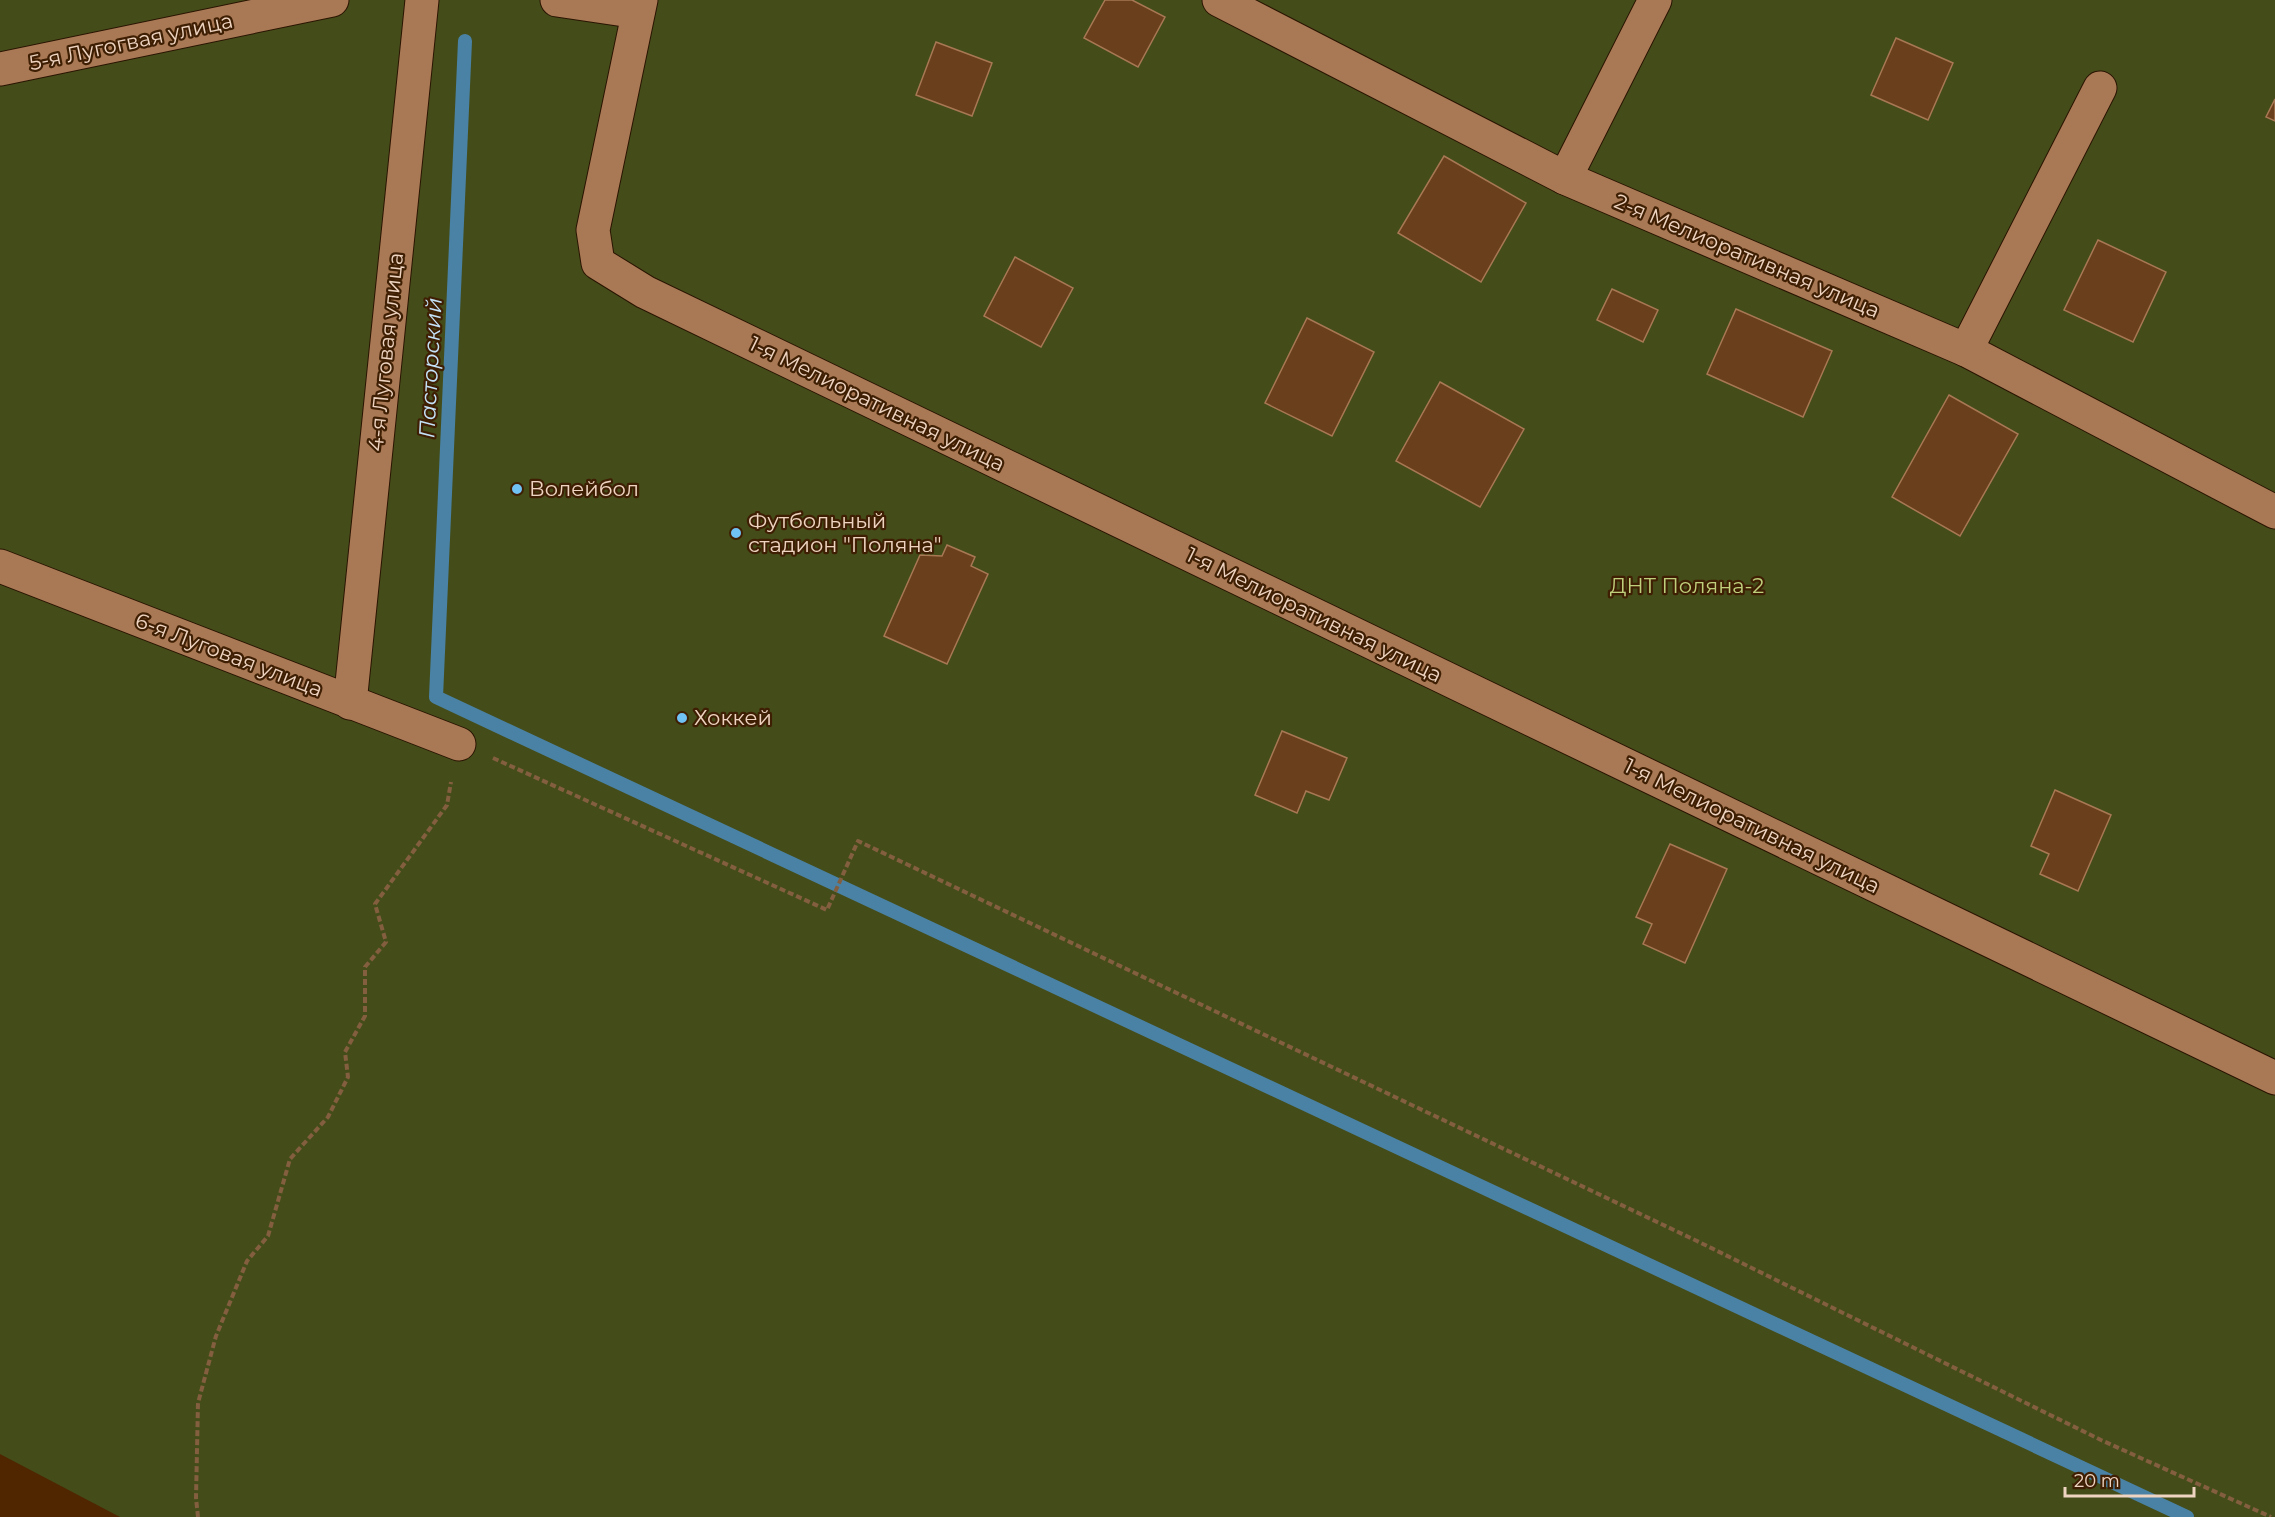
<svg xmlns="http://www.w3.org/2000/svg" width="2275" height="1517" font-family="Montserrat,sans-serif">
	<rect width="100%" height="100%" fill="#4f2600"/>
	<path fill="#444d1a" d="M 0,0 L 2275,0 L 2275,1517 L 120,1517 L 0,1454 Z"/>
	<g fill="none" stroke-linecap="round" stroke-linejoin="round">
		<path stroke="#4a82a6" stroke-width="14" d="M 465,41 L 436,697 L 2187,1517"/>
	</g>
	<g fill="#6a3f1b" stroke="#a87854" stroke-width="1.5">
		<path d="M 1105,0 L 1132,0 L 1165,17 L 1138,67 L 1084,38 Z"/>
		<path d="M 1896,38 L 1953,63 L 1928,120 L 1871,95 Z"/>
		<path d="M 936,42 L 992,63 L 972,116 L 916,95 Z"/>
		<path d="M 2275,99 L 2275,121 L 2266,117 Z"/>
		<path d="M 1444,156 L 1526,203 L 1481,282 L 1398,233 Z"/>
		<path d="M 2098,240 L 2166,272 L 2133,342 L 2064,310 Z"/>
		<path d="M 1015,257 L 1073,288 L 1041,347 L 984,316 Z"/>
		<path d="M 1612,289 L 1658,310 L 1643,342 L 1597,320 Z"/>
		<path d="M 1736,309 L 1832,351 L 1803,417 L 1707,374 Z"/>
		<path d="M 1307,318 L 1374,352 L 1332,436 L 1265,403 Z"/>
		<path d="M 1440,382 L 1524,429 L 1480,507 L 1396,461 Z"/>
		<path d="M 1949,395 L 2018,434 L 1960,536 L 1892,497 Z"/>
		<path d="M 947,545 L 975,557 L 971,566 L 988,574 L 947,664 L 884,636 L 920,555 L 942,556 Z"/>
		<path d="M 1282,731 L 1347,758 L 1329,800 L 1306,791 L 1297,813 L 1255,795 Z"/>
		<path d="M 2055,790 L 2111,815 L 2078,891 L 2040,874 L 2049,854 L 2031,846 Z"/>
		<path d="M 1670,844 L 1727,869 L 1685,963 L 1643,944 L 1652,924 L 1636,917 Z"/>
	</g>
	<g fill="none" stroke-linecap="round" stroke-linejoin="round">
		<defs>
			<g id="minor">
				<path d="M 557,0 L 638,12"/>
				<path d="M 641,0 L 593,230 L 598,263 L 645,292 L 2275,1078"/>
				<path d="M 1219,0 L 1565,178 L 1966,350 L 2275,512"/>
				<path d="M 0,69 L 332,0"/>
				<path d="M 1565,178 L 1655,0"/>
				<path d="M 1966,350 L 2100,88"/>
				<path d="M 0,566 L 459,744"/>
				<path d="M 350,703 L 422,0"/>
			</g>
		</defs>
		<use href="#minor" stroke="#2a1402" stroke-width="35"/>
		<g stroke="#835e3f" stroke-width="4" stroke-dasharray="6 3" stroke-linecap="butt">
			<path d="M 493,758 L 827,910 L 858,841 L 1697,1241 L 2101,1440 L 2271,1517"/>
			<path d="M 198,1517 L 196,1498 L 198,1403 L 216,1336 L 247,1261 L 268,1236 L 290,1159 L 328,1117 L 348,1077 L 345,1052 L 365,1016 L 365,967 L 386,942 L 375,904 L 447,805 L 451,782"/>
		</g>
		<use href="#minor" stroke="#a97955" stroke-width="33"/>
	</g>
	<g fill="#70c1f4" stroke="#3f1f03" stroke-width="2">
		<circle cx="517" cy="489" r="6"/>
		<circle cx="736" cy="533" r="6"/>
		<circle cx="682" cy="718" r="6"/>
	</g>
	<g text-anchor="middle" stroke-width="4.5" stroke-linejoin="round" paint-order="stroke">
		<g font-size="21" fill="#eed4c1" stroke="#3f1f03">
			<text transform="translate(131 42) rotate(-12)" y="7">5-я Лугогвая улица</text>
			<text transform="translate(1747 256) rotate(23)" y="7">2-я Мелиоративная улица</text>
			<text transform="translate(386 352) rotate(-84)" y="7">4-я Луговая улица</text>
			<text transform="translate(877 404) rotate(26)" y="7">1-я Мелиоративная улица</text>
			<text transform="translate(1314 615) rotate(26)" y="7">1-я Мелиоративная улица</text>
			<text transform="translate(229 655) rotate(21)" y="7">6-я Луговая улица</text>
			<text transform="translate(1752 826) rotate(26)" y="7">1-я Мелиоративная улица</text>
		</g>
		<g font-size="21" fill="#eed4c1" stroke="#3f1f03" text-anchor="start">
			<text x="529" y="496">Волейбол</text>
			<text x="748" y="528">Футбольный<tspan x="748" dy="24">стадион "Поляна"</tspan></text>
			<text x="694" y="725">Хоккей</text>
		</g>
		<g font-size="21" fill="#bfd07c" stroke="#3f1f03">
			<text x="1687" y="593">ДНТ Поляна-2</text>
		</g>
		<g font-size="22" font-style="italic" fill="#c4e3f9" stroke="#3f1f03">
			<text transform="translate(430 368) rotate(-87)" y="8">Пасторский</text>
		</g>
	</g>
	<path d="M2065 1487v9h129v-9" fill="none" stroke="#eed4c1" stroke-width="3"/>
	<text x="2074" y="1487" font-size="18" fill="#eed4c1" stroke="#3f1f03" stroke-width="4.5" paint-order="stroke">20 m</text>
</svg>
